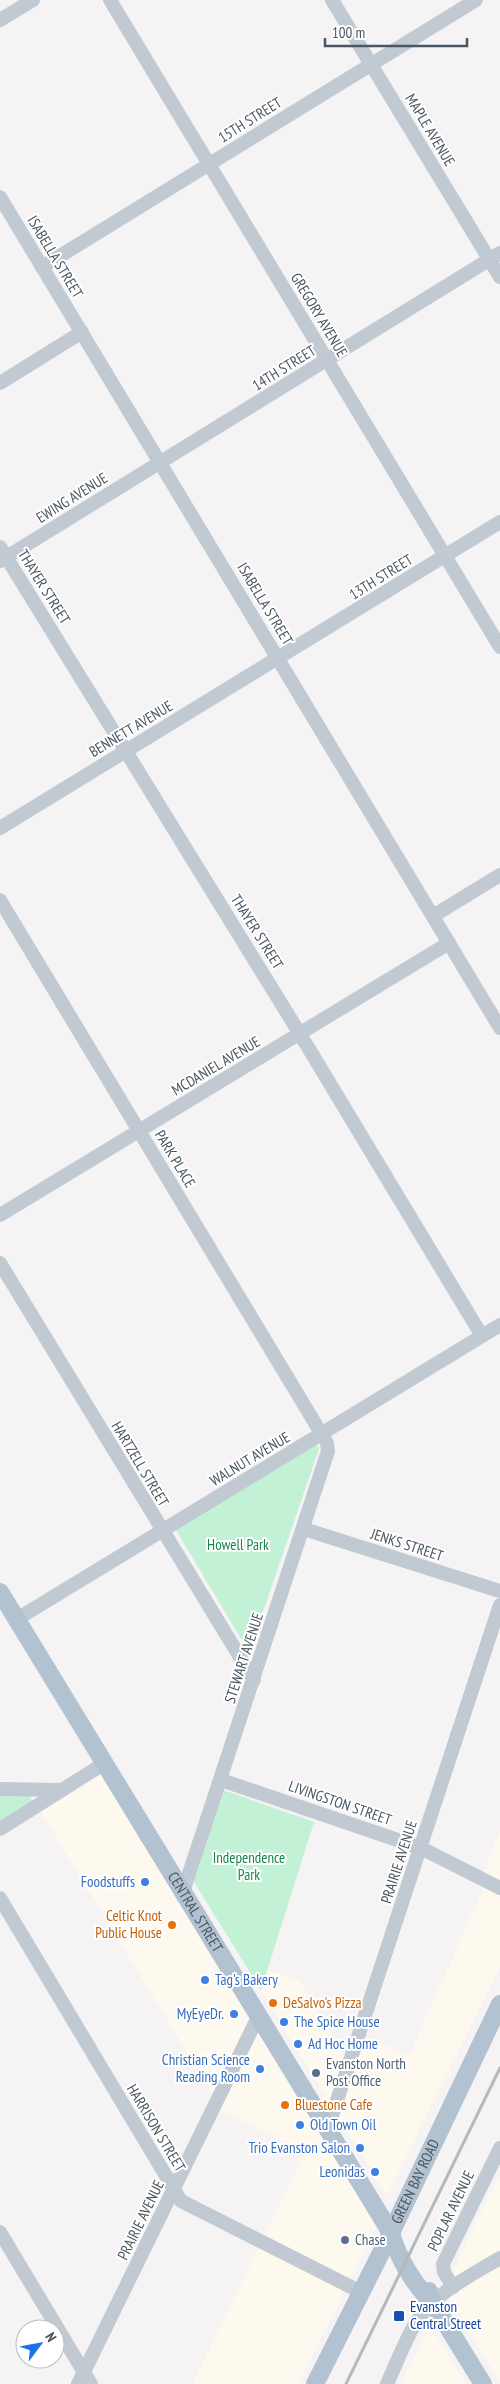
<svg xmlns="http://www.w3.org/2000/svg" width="500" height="2384" font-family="'PT Sans Narrow',sans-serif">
	<rect width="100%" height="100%" fill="#f5f3f3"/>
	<g fill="#fdf9ef">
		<path d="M 99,1772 L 376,2226 L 298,2384 L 192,2384 L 305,2153 L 215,2108 L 218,2103 L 39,1809 Z"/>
		<path d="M 500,1831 L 500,1968 L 387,2196 L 261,1990 L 267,1970 L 299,1980 L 348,2061 L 358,2034 L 409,2055 L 487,1880 L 481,1877 Z"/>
		<path d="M 497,2178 L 500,2180 L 500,2382 L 448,2297 L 451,2274 Z"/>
		<path d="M 430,2325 L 466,2384 L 401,2384 Z"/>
	</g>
	<g fill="#c3f1d5">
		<path d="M 317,1444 L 319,1449 L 249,1652 L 176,1530 Z"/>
		<path d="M 223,1790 L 314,1822 L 261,1990 L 194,1882 Z"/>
		<path d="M 0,1793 L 29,1794 L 32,1801 L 0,1826 Z"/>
	</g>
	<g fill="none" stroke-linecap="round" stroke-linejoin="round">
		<g stroke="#c1cad2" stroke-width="14">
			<path d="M 110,0 L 500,647"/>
			<path d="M 332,0 L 500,277"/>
			<path d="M 0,20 L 33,0"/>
			<path d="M 0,197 L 500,1028"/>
			<path d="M 42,267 L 476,0"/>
			<path d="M 0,383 L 82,332"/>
			<path d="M 0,547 L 300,1034 L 482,1336"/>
			<path d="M 0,561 L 500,253"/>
			<path d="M 0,828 L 500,522"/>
			<path d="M 0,900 L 327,1443 L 328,1451 L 183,1892"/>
			<path d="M 433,916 L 500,875"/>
			<path d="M 0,1215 L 449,943"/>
			<path d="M 0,1263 L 254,1680"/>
			<path d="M 304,1529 L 500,1591"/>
			<path d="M 17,1619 L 500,1325"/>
			<path d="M 221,1780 L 421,1848 L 500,1888"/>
			<path d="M 0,1789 L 61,1790"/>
			<path d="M 0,1829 L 105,1763"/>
			<path d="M 0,1898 L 181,2201 L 361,2292"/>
			<path d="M 328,2128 L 500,1605"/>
			<path d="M 0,2232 L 91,2384"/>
			<path d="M 453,2287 L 444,2272 L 443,2264 L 500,2148"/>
			<path d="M 78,2384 L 259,2015"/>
			<path d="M 387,2384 C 396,2364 404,2343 415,2324 C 434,2293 470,2276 500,2258"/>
		</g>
		<g stroke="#b3c2d1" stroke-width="18">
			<path id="s1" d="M 0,1592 L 391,2233 C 398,2258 414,2285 433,2303"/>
			<path d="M 429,2291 L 433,2303 L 483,2384"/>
			<path id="s2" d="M 315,2384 L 391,2233 L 500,2004"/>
		</g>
		<path stroke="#b5b8bd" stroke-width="3" d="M 346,2384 L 500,2068"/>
	</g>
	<g fill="#3f7fe0" stroke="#fff" stroke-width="2">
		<circle cx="145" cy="1882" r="5"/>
		<circle cx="205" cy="1980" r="5"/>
		<circle cx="234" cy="2014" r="5"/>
		<circle cx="284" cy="2022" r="5"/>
		<circle cx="298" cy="2044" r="5"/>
		<circle cx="260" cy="2069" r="5"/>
		<circle cx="300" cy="2125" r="5"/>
		<circle cx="360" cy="2148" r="5"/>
		<circle cx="375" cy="2172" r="5"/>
	</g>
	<g fill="#e8710a" stroke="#fff" stroke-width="2">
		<circle cx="172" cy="1925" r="5"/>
		<circle cx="273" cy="2003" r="5"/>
		<circle cx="285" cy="2105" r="5"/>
	</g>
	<g fill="#5c6f8a" stroke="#fff" stroke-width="2">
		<circle cx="316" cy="2073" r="5"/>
		<circle cx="345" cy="2240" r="5"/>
	</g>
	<rect fill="#1a4fb4" stroke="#fff" stroke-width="2" x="393" y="2310" width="12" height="12" rx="2.5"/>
	<g text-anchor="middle" stroke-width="4" stroke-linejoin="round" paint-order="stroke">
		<g font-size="15" fill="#4a5661" stroke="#fff">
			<text transform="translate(250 120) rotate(-32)" y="5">15TH STREET</text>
			<text transform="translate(430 130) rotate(59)" y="5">MAPLE AVENUE</text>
			<text transform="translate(55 257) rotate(59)" y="5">ISABELLA STREET</text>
			<text transform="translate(319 315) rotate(59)" y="5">GREGORY AVENUE</text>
			<text transform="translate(284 368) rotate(-32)" y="5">14TH STREET</text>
			<text transform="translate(72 498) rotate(-32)" y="5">EWING AVENUE</text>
			<text transform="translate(381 577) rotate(-32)" y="5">13TH STREET</text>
			<text transform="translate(44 587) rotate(58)" y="5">THAYER STREET</text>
			<text transform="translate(265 604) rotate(59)" y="5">ISABELLA STREET</text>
			<text transform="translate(131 729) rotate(-31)" y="5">BENNETT AVENUE</text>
			<text transform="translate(257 932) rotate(58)" y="5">THAYER STREET</text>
			<text transform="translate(216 1066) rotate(-31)" y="5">MCDANIEL AVENUE</text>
			<text transform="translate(175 1159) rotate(59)" y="5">PARK PLACE</text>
			<text transform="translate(250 1459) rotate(-31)" y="5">WALNUT AVENUE</text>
			<text transform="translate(140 1464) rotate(59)" y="5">HARTZELL STREET</text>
			<text transform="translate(407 1545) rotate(18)" y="5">JENKS STREET</text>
			<text transform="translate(244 1658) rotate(-72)" y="5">STEWART AVENUE</text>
			<text transform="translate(340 1803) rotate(19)" y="5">LIVINGSTON STREET</text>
			<text transform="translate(399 1862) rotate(-72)" y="5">PRAIRIE AVENUE</text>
			<text dy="5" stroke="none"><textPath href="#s1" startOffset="375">CENTRAL STREET</textPath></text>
			<text transform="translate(156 2128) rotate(59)" y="5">HARRISON STREET</text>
			<text dy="5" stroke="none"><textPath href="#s2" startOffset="226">GREEN BAY ROAD</textPath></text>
			<text transform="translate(451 2211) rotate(-64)" y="5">POPLAR AVENUE</text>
			<text transform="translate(141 2220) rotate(-64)" y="5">PRAIRIE AVENUE</text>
		</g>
		<g font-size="15" fill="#17864f" stroke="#fff">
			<text x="238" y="1550">Howell Park</text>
			<text x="249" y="1863">Independence<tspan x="249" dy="17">Park</tspan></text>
		</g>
		<g font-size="15" fill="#366cbe" stroke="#fff" text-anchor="end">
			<text x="135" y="1887">Foodstuffs</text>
			<text x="215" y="1985" text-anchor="start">Tag's Bakery</text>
			<text x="224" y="2019">MyEyeDr.</text>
			<text x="294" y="2027" text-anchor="start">The Spice House</text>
			<text x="308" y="2049" text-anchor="start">Ad Hoc Home</text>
			<text x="250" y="2065">Christian Science<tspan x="250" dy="17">Reading Room</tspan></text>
			<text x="310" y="2130" text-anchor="start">Old Town Oil</text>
			<text x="350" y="2153">Trio Evanston Salon</text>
			<text x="365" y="2177">Leonidas</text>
		</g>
		<g font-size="15" fill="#c56008" stroke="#fff" text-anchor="start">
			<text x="162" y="1921" text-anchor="end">Celtic Knot<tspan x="162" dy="17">Public House</tspan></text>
			<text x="283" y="2008">DeSalvo's Pizza</text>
			<text x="295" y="2110">Bluestone Cafe</text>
		</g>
		<g font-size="15" fill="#4e5e75" stroke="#fff" text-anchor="start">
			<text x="326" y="2069">Evanston North<tspan x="326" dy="17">Post Office</tspan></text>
			<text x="355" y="2245">Chase</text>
		</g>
		<g font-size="15" fill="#164399" stroke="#fff" text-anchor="start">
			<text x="410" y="2312">Evanston<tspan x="410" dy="17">Central Street</tspan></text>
		</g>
	</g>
	<g transform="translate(40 2344) rotate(58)"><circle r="24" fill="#ffffff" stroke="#b7bbc0"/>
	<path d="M0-4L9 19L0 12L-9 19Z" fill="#1a73e8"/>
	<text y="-8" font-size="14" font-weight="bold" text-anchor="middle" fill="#4a5661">N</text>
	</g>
	<path d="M325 38v8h142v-8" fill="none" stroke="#4a5661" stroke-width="2.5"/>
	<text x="332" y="38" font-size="15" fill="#4a5661" stroke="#ffffff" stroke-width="4" paint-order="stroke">100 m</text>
</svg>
